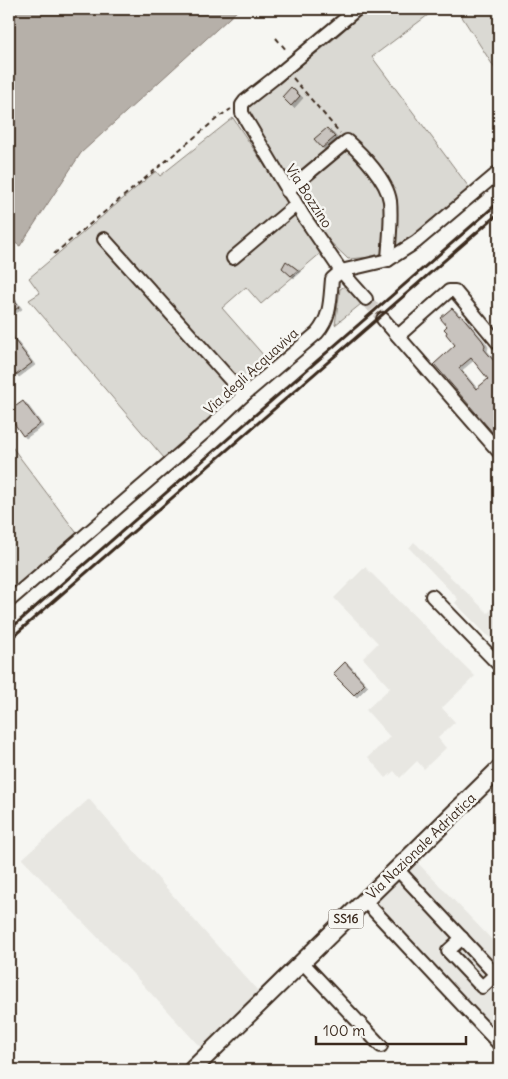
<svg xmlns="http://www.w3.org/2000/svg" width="508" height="1079" font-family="Delius,sans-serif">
	<defs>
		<filter id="shadow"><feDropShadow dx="3" dy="2" stdDeviation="0" flood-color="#0004"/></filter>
	</defs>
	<rect width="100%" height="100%" fill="#f6f6f2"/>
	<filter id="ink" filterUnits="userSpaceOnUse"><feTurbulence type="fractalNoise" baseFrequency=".02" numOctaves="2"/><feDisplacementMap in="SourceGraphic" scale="10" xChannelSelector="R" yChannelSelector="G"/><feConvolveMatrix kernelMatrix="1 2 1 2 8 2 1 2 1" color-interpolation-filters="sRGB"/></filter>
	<g filter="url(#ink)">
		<g fill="#e8e7e2">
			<path d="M 414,542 L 488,613 L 499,602 L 499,647 L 455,603 L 458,599 L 409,548 Z"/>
			<path d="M 365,567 L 475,676 L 442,708 L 455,722 L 438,738 L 446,748 L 424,769 L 417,761 L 400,778 L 394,771 L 386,778 L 368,757 L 390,737 L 366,710 L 390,688 L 363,658 L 378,643 L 334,598 Z"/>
			<path d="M 89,799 L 202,929 L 259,992 L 202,1049 L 134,975 L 22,859 Z"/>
			<path d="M 414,859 L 499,947 L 499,1033 L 372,901 Z"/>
		</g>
		<g fill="#dad9d3" stroke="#8a8278">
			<path d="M 367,9 L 436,9 L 372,57 L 471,190 L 432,223 L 394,252 L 383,256 L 348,259 L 316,228 L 248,115 L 247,104 C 289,75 330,45 367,9 Z"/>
			<path d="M 457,9 L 499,9 L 499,75 Z"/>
			<path d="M 233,118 L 322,252 L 261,304 L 246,287 L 222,308 L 272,365 L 164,458 L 29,300 L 40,293 L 29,278 L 156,171 L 160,176 Z"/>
			<path d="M 345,286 L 361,304 L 335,325 L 340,289 Z"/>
			<path d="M 9,443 L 79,536 L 9,595 Z"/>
		</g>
		<path fill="#b6b0a9" stroke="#857a71" d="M 9,9 L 239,9 L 81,153 L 20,246 L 9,239 Z"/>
		<g fill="#c8c3be" stroke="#3b2a1e" fill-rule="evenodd" filter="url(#shadow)">
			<path d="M 291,87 L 300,96 L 291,106 L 282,97 Z"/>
			<path d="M 327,128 L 335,137 L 322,148 L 314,139 Z"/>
			<path d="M 286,261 L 298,270 L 291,276 L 282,268 Z"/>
			<path d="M 9,293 L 19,307 L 9,314 Z"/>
			<path d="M 452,308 L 459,316 L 461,315 L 482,340 L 485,345 L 484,349 L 494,361 L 499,357 L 499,440 L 434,364 L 455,345 L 446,334 L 447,332 L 444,329 L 447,326 L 440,318 ZM 471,358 L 488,379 L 476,389 L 459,368 Z"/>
			<path d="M 9,333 L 32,363 L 16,375 L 9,365 Z"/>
			<path d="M 23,401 L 40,424 L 23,436 L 9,416 L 9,411 Z"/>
			<path d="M 345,662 L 365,684 L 354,695 L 333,674 Z"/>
		</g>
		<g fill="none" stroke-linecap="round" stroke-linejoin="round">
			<path stroke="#d1cdc8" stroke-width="12" stroke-dasharray="12 6" stroke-linecap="butt" d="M 366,299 L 383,319"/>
			<defs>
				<g id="minor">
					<path d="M 357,9 L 273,79 L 245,101 L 242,105 L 242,113 L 304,217 L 341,271 L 366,299"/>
					<path d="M 287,191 L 347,141 C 362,154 387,180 390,201 C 392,220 389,241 388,260"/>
					<path d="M 104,239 L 244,395"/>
					<path d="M 233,258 L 296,205"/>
					<path d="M 383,319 L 499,452"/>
					<path d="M 398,336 L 449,291 L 455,291 L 499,344"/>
					<path d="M 432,596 L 499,665"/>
					<path d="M 9,601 L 205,432 L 244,395 L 317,333 C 331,317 330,300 332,279 L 341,271 L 388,260 L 416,242 L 499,172"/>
					<path d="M 397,869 L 499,978"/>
					<path d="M 365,901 L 499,1044"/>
					<path d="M 462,938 L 448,951 L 482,987 L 496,974"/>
					<path d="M 302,962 L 381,1046"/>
				</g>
				<path id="major" d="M 192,1070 L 499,769"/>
			</defs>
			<use href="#minor" stroke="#3b2a1e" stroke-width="16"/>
			<use href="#major" stroke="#3b2a1e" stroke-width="20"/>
			<g stroke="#3b2a1e" stroke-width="2" stroke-dasharray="5 4" stroke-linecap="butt">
				<path d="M 276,38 L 287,51"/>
				<path d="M 293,78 L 340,133"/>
				<path d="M 54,254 L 220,116 L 231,109"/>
			</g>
			<use href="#minor" stroke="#f6f6f2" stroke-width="12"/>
			<use href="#major" stroke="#f6f6f2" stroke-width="16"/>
			<g stroke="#3b2a1e" stroke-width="3">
				<path d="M 9,630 L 499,202"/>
				<path d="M 9,640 L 499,213"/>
			</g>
		</g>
	</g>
	<g text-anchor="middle" stroke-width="5" stroke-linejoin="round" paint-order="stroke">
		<rect fill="#f6f6f2" stroke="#73675e" stroke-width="1" x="328.5" y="909.5" width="35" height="19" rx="4"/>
		<g font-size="12" font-weight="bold" fill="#3b2a1e">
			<text x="346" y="923">SS16</text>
		</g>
		<g font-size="14" fill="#3b2a1e" stroke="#f6f6f2">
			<text transform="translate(309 196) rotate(57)" y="5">Via Bozzino</text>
			<text transform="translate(251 371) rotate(-42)" y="5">Via degli Acquaviva</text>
			<text transform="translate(421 846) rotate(-44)" y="5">Via Nazionale Adriatica</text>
		</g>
	</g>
	<rect width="508" height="1079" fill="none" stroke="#f6f6f2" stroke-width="30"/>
	<rect x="15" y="15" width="478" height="1049" fill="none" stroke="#3b2a1e" stroke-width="2" filter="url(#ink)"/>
	<path d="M316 1036v8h150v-8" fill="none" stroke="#3b2a1e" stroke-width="2.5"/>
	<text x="323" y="1036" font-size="15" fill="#3b2a1e" stroke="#f6f6f2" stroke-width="4" paint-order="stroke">100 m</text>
</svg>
